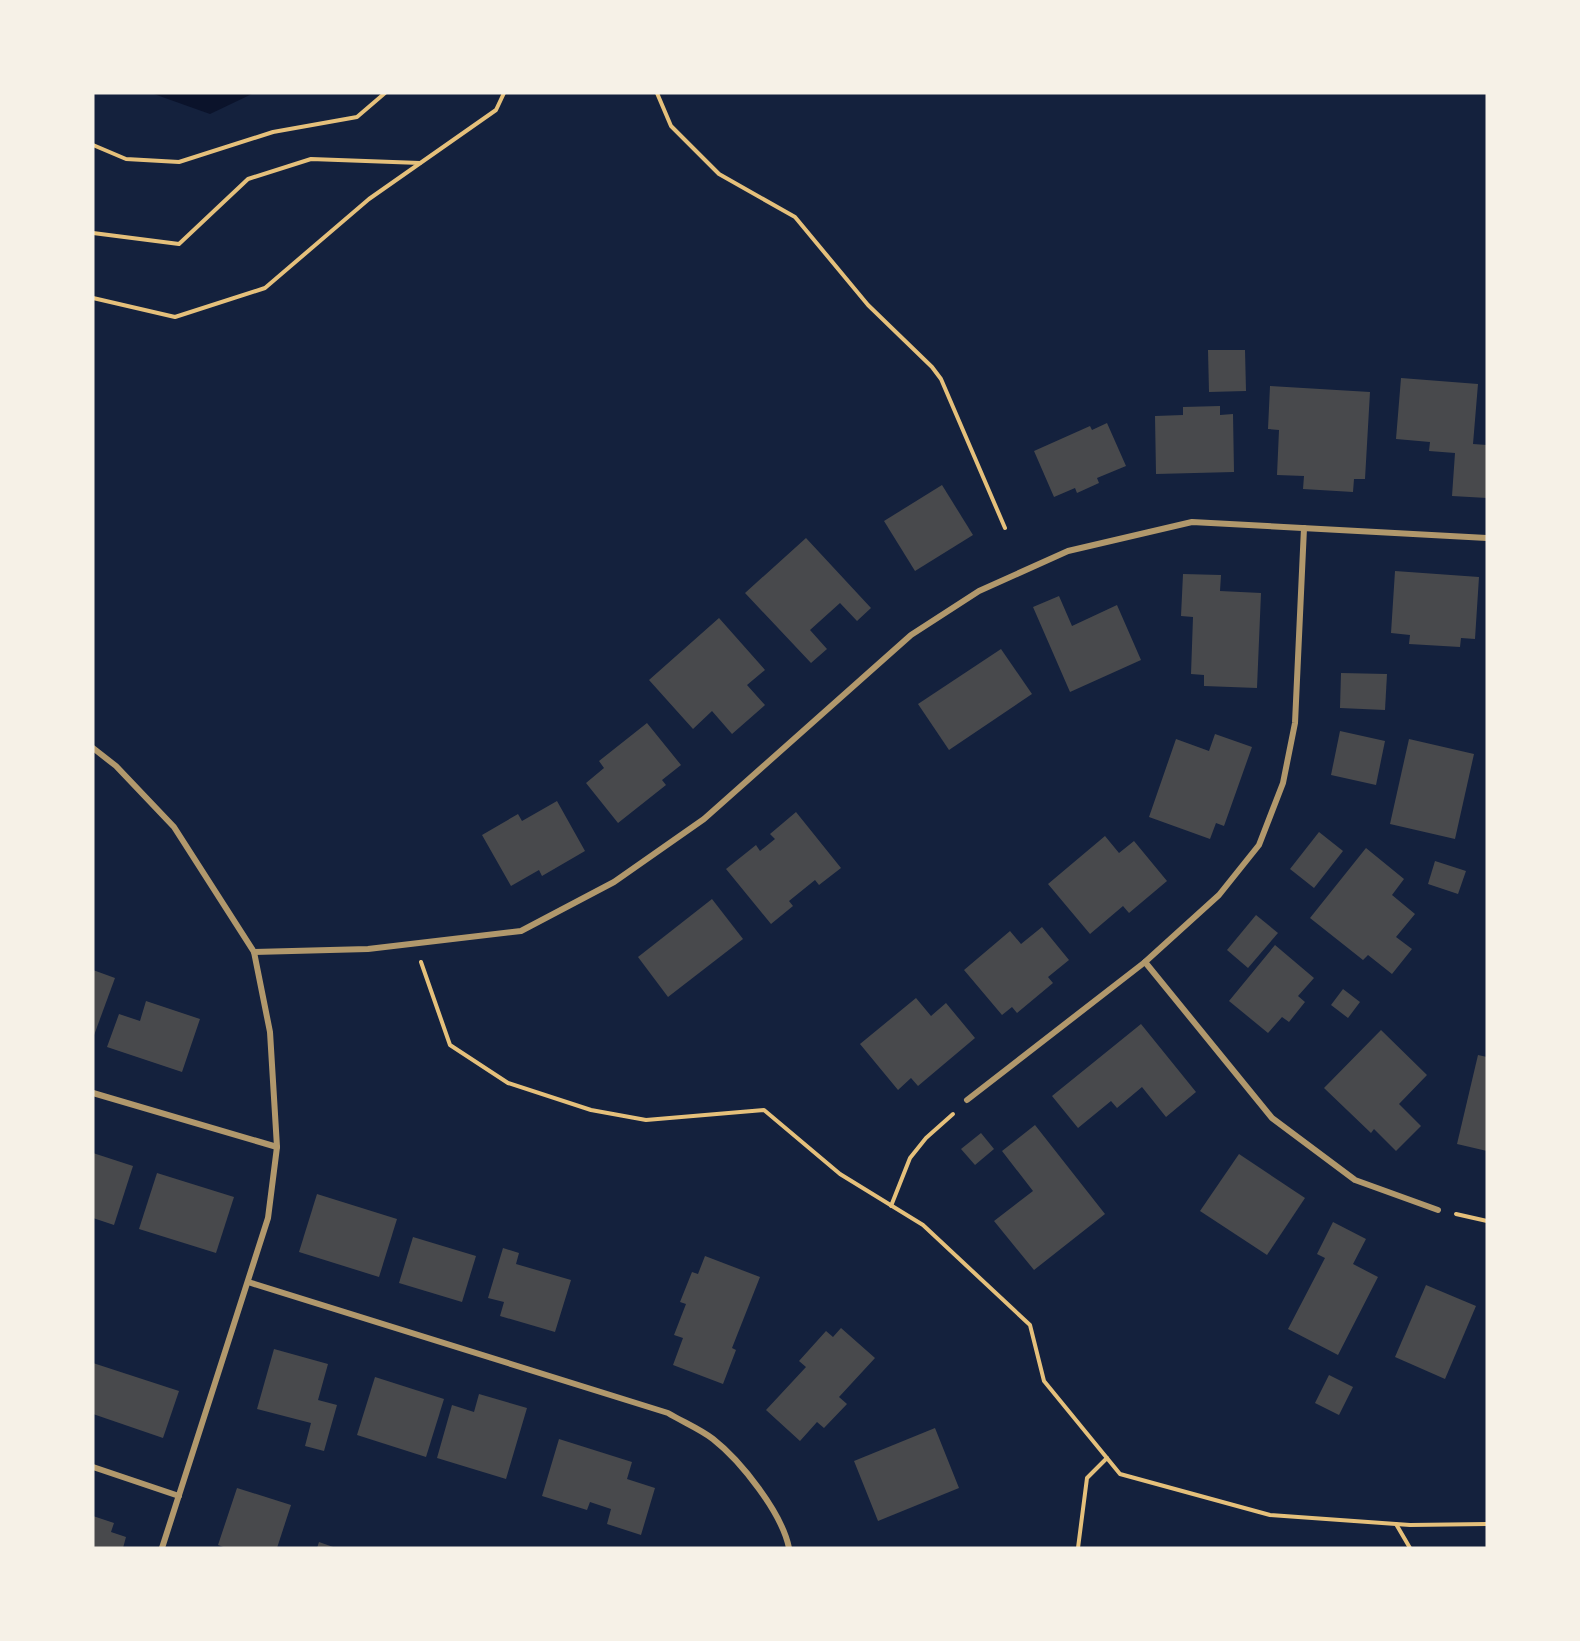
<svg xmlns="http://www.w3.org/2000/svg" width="1580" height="1641" font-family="'DejaVu Sans',sans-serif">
	<rect width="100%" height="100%" fill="#14213d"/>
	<path fill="#0b132b" d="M 151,93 L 254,93 L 210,114 Z"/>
	<g fill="#48494c">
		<path d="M 1208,350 L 1245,350 L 1246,391 L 1209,392 Z"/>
		<path d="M 1401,378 L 1478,384 L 1473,444 L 1487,445 L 1487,498 L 1452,496 L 1455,453 L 1429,451 L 1430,442 L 1396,439 Z"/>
		<path d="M 1270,386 L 1370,392 L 1365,479 L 1354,479 L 1353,492 L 1303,489 L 1304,476 L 1277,475 L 1279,430 L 1268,429 Z"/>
		<path d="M 1220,406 L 1220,415 L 1233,414 L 1234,472 L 1156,474 L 1155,416 L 1183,415 L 1183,407 Z"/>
		<path d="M 1107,423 L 1126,466 L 1097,478 L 1099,483 L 1077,493 L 1075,488 L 1054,497 L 1034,451 L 1090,426 L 1092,430 Z"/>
		<path d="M 942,485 L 973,535 L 915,571 L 884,521 Z"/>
		<path d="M 806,538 L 871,608 L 857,621 L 840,603 L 810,630 L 827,649 L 811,663 L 745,593 Z"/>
		<path d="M 1395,571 L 1479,577 L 1475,639 L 1461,638 L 1460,647 L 1409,644 L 1410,635 L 1391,633 Z"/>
		<path d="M 1183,574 L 1221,575 L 1220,591 L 1261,593 L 1257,688 L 1204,686 L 1204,675 L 1191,674 L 1193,617 L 1181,616 Z"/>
		<path d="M 1059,596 L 1072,626 L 1117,605 L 1141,660 L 1070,692 L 1033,607 Z"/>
		<path d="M 719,618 L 765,670 L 747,685 L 765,705 L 732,734 L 712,711 L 693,729 L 649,680 Z"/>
		<path d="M 1001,649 L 1032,694 L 949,750 L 918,704 Z"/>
		<path d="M 1341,673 L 1387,674 L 1385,710 L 1340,708 Z"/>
		<path d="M 647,723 L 681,765 L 662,780 L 666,785 L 618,823 L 586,783 L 604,768 L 599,761 Z"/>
		<path d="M 1340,731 L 1385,741 L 1376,785 L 1331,775 Z"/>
		<path d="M 1215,734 L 1252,747 L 1224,826 L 1216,823 L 1210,839 L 1149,817 L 1176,739 L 1209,751 Z"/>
		<path d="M 1409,739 L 1474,754 L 1455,839 L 1390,824 Z"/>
		<path d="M 557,801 L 585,851 L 542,876 L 539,870 L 511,886 L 482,835 L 518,814 L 522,821 Z"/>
		<path d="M 796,812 L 841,868 L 819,885 L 815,880 L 789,901 L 793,906 L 771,924 L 726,869 L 756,845 L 760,851 L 775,839 L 770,834 Z"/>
		<path d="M 1319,832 L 1343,851 L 1314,888 L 1290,869 Z"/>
		<path d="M 1105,836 L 1119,853 L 1134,841 L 1167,881 L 1129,913 L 1123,906 L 1090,934 L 1048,884 Z"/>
		<path d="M 1366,848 L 1404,879 L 1392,895 L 1415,914 L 1396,937 L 1412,949 L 1392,974 L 1368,955 L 1363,960 L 1310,918 Z"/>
		<path d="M 1435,861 L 1466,871 L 1458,894 L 1428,884 Z"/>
		<path d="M 712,899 L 743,939 L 668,997 L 638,957 Z"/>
		<path d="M 1256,915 L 1278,933 L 1248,968 L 1227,950 Z"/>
		<path d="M 1042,927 L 1069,960 L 1048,977 L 1053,983 L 1017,1013 L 1012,1007 L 1002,1015 L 964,970 L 1010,931 L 1021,944 Z"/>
		<path d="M 1275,945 L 1314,978 L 1298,996 L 1305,1002 L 1289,1022 L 1282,1017 L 1268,1033 L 1229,1001 Z"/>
		<path d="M 93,970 L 115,978 L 93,1038 Z"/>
		<path d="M 1343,989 L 1360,1002 L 1348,1018 L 1331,1005 Z"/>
		<path d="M 916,998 L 931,1016 L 946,1003 L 975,1038 L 918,1086 L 911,1078 L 898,1090 L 860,1044 Z"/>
		<path d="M 146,1001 L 200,1019 L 182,1072 L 107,1047 L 119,1014 L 140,1021 Z"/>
		<path d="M 1141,1024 L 1196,1092 L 1166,1117 L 1142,1087 L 1117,1108 L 1111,1101 L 1078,1128 L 1052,1096 Z"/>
		<path d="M 1381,1030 L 1427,1075 L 1399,1104 L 1421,1126 L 1396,1151 L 1374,1129 L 1371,1133 L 1324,1088 Z"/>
		<path d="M 1478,1055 L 1487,1057 L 1487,1151 L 1457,1144 Z"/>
		<path d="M 1035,1125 L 1105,1214 L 1034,1270 L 994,1221 L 1033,1191 L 1002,1151 Z"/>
		<path d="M 981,1133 L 994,1149 L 975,1165 L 961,1149 Z"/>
		<path d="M 93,1153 L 133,1166 L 114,1225 L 93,1218 Z"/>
		<path d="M 1239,1154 L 1305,1198 L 1267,1255 L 1200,1211 Z"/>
		<path d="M 157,1173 L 234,1197 L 216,1253 L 139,1229 Z"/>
		<path d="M 317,1194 L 397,1219 L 379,1277 L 299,1252 Z"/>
		<path d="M 1333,1222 L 1366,1239 L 1353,1264 L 1378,1277 L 1338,1355 L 1288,1329 L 1325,1258 L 1317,1254 Z"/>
		<path d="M 413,1237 L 476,1256 L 462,1302 L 399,1283 Z"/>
		<path d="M 503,1248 L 519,1253 L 516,1264 L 571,1280 L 555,1332 L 500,1316 L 504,1302 L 488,1298 Z"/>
		<path d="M 705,1256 L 760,1277 L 732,1348 L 736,1350 L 723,1384 L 673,1365 L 683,1338 L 674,1335 L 686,1304 L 680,1302 L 692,1272 L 698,1274 Z"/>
		<path d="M 1426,1285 L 1476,1306 L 1445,1379 L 1395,1357 Z"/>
		<path d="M 841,1328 L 875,1358 L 839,1397 L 847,1404 L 824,1428 L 817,1422 L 800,1441 L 766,1410 L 806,1367 L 799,1361 L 826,1331 L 833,1337 Z"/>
		<path d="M 274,1349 L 328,1364 L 318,1400 L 337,1405 L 324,1451 L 305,1446 L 311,1423 L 257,1409 Z"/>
		<path d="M 93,1363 L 179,1391 L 163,1438 L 93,1414 Z"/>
		<path d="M 1329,1375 L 1353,1387 L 1339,1415 L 1315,1403 Z"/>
		<path d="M 375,1377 L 444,1399 L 426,1457 L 357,1435 Z"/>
		<path d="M 479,1394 L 527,1408 L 506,1479 L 437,1458 L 452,1405 L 474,1412 Z"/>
		<path d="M 935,1428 L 959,1488 L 878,1521 L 854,1461 Z"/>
		<path d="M 559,1439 L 632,1462 L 627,1479 L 655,1488 L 641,1535 L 607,1524 L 611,1509 L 590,1502 L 587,1510 L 542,1496 Z"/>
		<path d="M 237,1488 L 291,1505 L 277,1548 L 226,1548 L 218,1545 Z"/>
		<path d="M 93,1516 L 114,1523 L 111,1532 L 126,1537 L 123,1548 L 93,1548 Z"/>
		<path d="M 319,1542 L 336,1548 L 317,1548 Z"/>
	</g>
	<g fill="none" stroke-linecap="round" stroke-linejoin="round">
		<g stroke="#e5c07b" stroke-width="4">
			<path d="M 657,93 L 671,126 L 719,174 L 795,217 L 868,305 L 932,367 L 941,379 L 1005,528"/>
			<path d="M 93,145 L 126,159 L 179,162 L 273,132 L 357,117 L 385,93"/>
			<path d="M 93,233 L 179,244 L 248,179 L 311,159 L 420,163"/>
			<path d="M 93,298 L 175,317 L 265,288 L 369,199 L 496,110 L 504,93"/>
			<path d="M 421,962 L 450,1045 L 508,1083 L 591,1110 L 646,1120 L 764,1110 L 840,1174 L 923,1225 L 1030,1325 L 1044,1381 L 1120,1474 L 1270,1515 L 1410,1525 L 1487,1524"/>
			<path d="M 891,1206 L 910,1158 L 926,1138 L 953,1114"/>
			<path d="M 1456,1214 L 1487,1221"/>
			<path d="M 1396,1524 L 1410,1548"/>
			<path d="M 1078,1548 L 1087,1478 L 1107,1458"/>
		</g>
		<g stroke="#b1986c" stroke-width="6">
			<path d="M 93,748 L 116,766 L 174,827 L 254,952 L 270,1032 L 277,1147 L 268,1218 L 162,1548"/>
			<path d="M 254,952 L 368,949 L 521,931 L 614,882 L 704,819 L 911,635 L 979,591 L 1068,551 L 1192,522 L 1487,538"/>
			<path d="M 1145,962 L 1272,1118 L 1355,1180 L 1438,1210"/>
			<path d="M 93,1093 L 277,1147"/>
			<path d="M 967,1100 L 1145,962 L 1219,895 L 1259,845 L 1283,783 L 1295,723 L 1304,528"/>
			<path d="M 248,1282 L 668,1413 C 683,1422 700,1429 713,1439 C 741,1461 782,1513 789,1548"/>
			<path d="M 93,1467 L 179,1496"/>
		</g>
	</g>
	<rect width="1580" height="1641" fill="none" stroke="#f6f1e7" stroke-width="189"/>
</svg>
